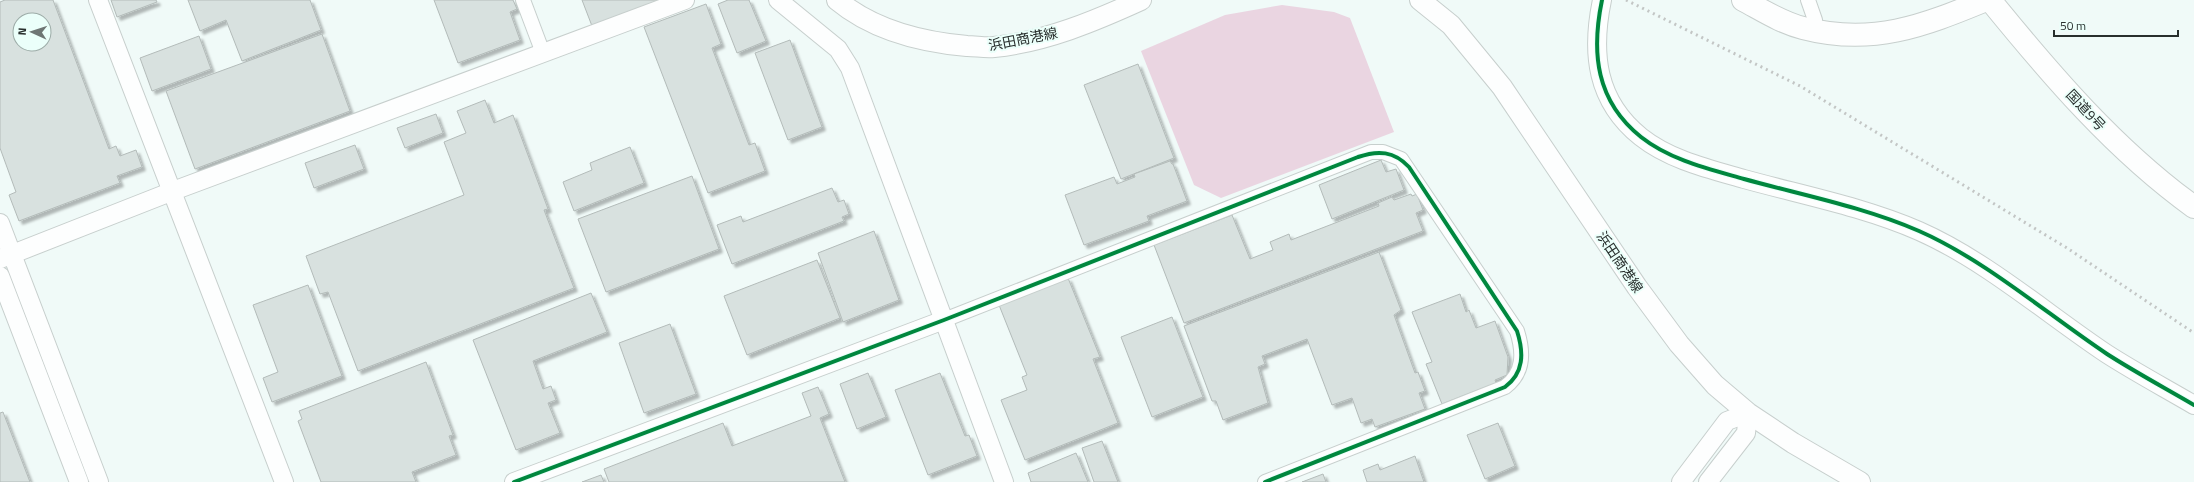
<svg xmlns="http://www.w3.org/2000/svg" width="2194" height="482" font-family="'Titillium Web','Noto Sans JP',sans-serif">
	<defs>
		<filter id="shadow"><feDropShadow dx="3.5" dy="3.5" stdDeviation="1" flood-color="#0004"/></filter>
	</defs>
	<rect width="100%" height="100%" fill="#f0faf8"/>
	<path fill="#ead5e1" d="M 1282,5 L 1334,12 L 1350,18 L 1394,132 L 1221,198 L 1194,185 L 1141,51 L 1225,15 Z"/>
	<g fill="#d8e1df" stroke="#b3bbb9" fill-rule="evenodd" filter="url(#shadow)">
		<path d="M 5,0 L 53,0 L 109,149 L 116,146 L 120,156 L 136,150 L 142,167 L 117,176 L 120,183 L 19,221 L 9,195 L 16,192 L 0,148 L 0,2 ZM 20,20 L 44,20 L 44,44 L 20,44 Z"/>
		<path d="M 111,0 L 156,0 L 157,2 L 117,17 Z"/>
		<path d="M 188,0 L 310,0 L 321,30 L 242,61 L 226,20 L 200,31 Z"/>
		<path d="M 434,0 L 513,0 L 517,9 L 510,12 L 520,40 L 458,63 Z"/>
		<path d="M 582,0 L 660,0 L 592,26 Z"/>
		<path d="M 728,0 L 749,0 L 766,41 L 737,53 L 718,4 Z"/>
		<path d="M 706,4 L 721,44 L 712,48 L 749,145 L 755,143 L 765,171 L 708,193 L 644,27 Z"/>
		<path d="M 322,34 L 350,111 L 195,169 L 166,91 Z"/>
		<path d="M 199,36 L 211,69 L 152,91 L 140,58 Z"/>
		<path d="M 790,40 L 822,127 L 788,140 L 755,53 Z"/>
		<path d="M 1138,64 L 1174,158 L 1121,179 L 1084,85 Z"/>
		<path d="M 485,100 L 494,123 L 513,115 L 548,209 L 544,210 L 574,288 L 358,371 L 328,292 L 320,294 L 306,256 L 464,195 L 444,142 L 466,133 L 457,111 Z"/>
		<path d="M 436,114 L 443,133 L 405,148 L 397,128 Z"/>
		<path d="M 355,145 L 364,169 L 314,188 L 305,163 Z"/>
		<path d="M 630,147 L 644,183 L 574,211 L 563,182 L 592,170 L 590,163 Z"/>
		<path d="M 1381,160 L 1386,172 L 1396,169 L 1404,190 L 1332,219 L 1319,185 Z"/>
		<path d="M 1170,161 L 1172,164 L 1173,164 L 1187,201 L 1147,216 L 1149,221 L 1084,245 L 1065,195 L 1114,177 L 1117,184 L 1135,177 L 1134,174 Z"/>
		<path d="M 692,176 L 719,249 L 606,292 L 578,219 Z"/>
		<path d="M 832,188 L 838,202 L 844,200 L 849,214 L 842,217 L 844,221 L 732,264 L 717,225 L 741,216 L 743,222 Z"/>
		<path d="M 1411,194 L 1412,196 L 1417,194 L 1423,210 L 1416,213 L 1423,231 L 1184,323 L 1154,245 L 1232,215 L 1250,259 L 1273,250 L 1270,242 L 1289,234 L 1291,240 L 1379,206 L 1378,203 L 1392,197 L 1394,200 Z"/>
		<path d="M 874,231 L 899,300 L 843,322 L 818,253 Z"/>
		<path d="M 1379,252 L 1401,310 L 1394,315 L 1415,373 L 1418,372 L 1425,391 L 1419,393 L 1425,409 L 1375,427 L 1372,419 L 1361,423 L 1352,398 L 1332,405 L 1307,339 L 1262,356 L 1265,364 L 1258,367 L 1268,403 L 1223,420 L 1216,401 L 1212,401 L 1184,326 Z"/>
		<path d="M 817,260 L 840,318 L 747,355 L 724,296 Z"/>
		<path d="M 1068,278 L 1100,357 L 1093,359 L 1118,423 L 1025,460 L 1001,400 L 1027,390 L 1022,377 L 1027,375 L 999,305 Z"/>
		<path d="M 308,285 L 342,376 L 272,402 L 263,378 L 278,372 L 253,305 Z"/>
		<path d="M 591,293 L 607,332 L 533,361 L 543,389 L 551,386 L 556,400 L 548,403 L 560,433 L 516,450 L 473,340 Z"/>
		<path d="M 1460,294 L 1466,312 L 1469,310 L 1476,328 L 1495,321 L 1508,357 L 1507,375 L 1495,380 L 1496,383 L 1442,404 L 1426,364 L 1432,362 L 1412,312 Z"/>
		<path d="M 1172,317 L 1203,397 L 1152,417 L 1121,337 Z"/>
		<path d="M 670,324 L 696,394 L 644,413 L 619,343 Z"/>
		<path d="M 426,362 L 453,435 L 449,436 L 456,455 L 412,472 L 416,482 L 321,482 L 298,421 L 302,419 L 299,411 Z"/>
		<path d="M 868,373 L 886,417 L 857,429 L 840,384 Z"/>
		<path d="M 940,373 L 965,436 L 969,435 L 977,456 L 928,475 L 895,390 Z"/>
		<path d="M 818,387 L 829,414 L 820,418 L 845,482 L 609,482 L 604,469 L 723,423 L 732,446 L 811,416 L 802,393 Z"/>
		<path d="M 3,412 L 30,482 L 0,482 L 0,413 Z"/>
		<path d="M 1498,423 L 1515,466 L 1485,479 L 1467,435 Z"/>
		<path d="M 1102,441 L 1118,482 L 1094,482 L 1082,448 Z"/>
		<path d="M 1076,453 L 1088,482 L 1031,482 L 1028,473 Z"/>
		<path d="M 1415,456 L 1424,482 L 1367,482 L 1363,470 L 1378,464 L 1380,470 Z"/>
		<path d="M 1323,474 L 1326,482 L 1302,482 Z"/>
		<path d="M 601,475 L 604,482 L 582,482 Z"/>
	</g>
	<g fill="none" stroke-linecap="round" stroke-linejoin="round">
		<defs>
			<g id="minor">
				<path d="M 523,0 L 543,53"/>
				<path d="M 1808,0 L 1815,20"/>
				<path d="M 944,320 L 1371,152 L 1383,152 L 1401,159 L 1517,331 C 1524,353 1524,373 1505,387 L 1265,482"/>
			</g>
			<g id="tertiary">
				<path d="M 98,0 L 284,482"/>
				<path d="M 778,0 L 838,49 L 850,68 L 1004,482"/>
				<path d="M 1602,0 C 1591,53 1596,101 1641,137 C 1670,160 1709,169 1744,179 C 1802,195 1864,207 1919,231 C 1985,260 2047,314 2107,354 C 2135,372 2165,388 2194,405"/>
				<path d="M 0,223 L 99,482"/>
				<path d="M 0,259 L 173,191 L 685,0"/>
				<path d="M 0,276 L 79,482"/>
				<path d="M 514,482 L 944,320"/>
				<path d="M 1681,482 L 1727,421 L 1748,413 L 1746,433 L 1708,482"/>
			</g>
			<g id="secondary">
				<path d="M 837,0 C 873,30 921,42 967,46 C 976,46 985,48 994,47 C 1045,42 1095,21 1141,0"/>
				<path d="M 1420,0 L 1451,25 L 1502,87 L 1637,287 L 1679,344 L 1715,385 L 1748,413 L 1793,443 L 1860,482"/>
			</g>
			<g id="trunk">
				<path d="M 1743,0 C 1762,10 1782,23 1803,28 C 1872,46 1923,26 1986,0"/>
				<path d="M 1990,0 C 2051,75 2115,150 2194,207"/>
			</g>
		</defs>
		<use href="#minor" stroke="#c7cfcd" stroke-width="16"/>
		<use href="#tertiary" stroke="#c7cfcd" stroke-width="20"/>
		<use href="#secondary" stroke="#c7cfcd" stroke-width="22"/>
		<use href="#trunk" stroke="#c7cfcd" stroke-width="24"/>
		<use href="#minor" stroke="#fdfefe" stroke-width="14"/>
		<use href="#tertiary" stroke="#fdfefe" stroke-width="18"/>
		<use href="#secondary" stroke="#fdfefe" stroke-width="20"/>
		<use href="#trunk" stroke="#fdfefe" stroke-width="22"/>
		<path stroke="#c3c6c5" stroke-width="3" stroke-dasharray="2 4" stroke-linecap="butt" d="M 1626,0 L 1800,86 L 2067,248 L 2194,333"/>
		<defs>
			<g id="cycleway">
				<path d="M 1602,0 C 1591,53 1596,101 1641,137 C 1670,160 1709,169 1744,179 C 1802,195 1864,207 1919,231 C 1985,260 2047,314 2107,354 C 2135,372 2165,388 2194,405"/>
				<path d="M 514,482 L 944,320 L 1358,157 C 1378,150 1394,151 1409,167 L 1517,331 C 1524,353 1524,373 1505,387 L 1265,482"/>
			</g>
		</defs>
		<use href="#cycleway" stroke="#ebfffa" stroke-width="6"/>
		<use href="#cycleway" stroke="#00873e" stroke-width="4"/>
	</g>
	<g text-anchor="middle" stroke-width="4" stroke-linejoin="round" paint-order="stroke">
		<g font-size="14" fill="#282f2d" stroke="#ebfffa">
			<text transform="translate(1023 39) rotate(-11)" y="5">浜田商港線</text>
			<text transform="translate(2086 110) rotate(47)" y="5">国道9号</text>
			<text transform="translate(1620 262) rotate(56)" y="5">浜田商港線</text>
		</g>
	</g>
	<g transform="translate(32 32) rotate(273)"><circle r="19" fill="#ebfffa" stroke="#9daca8"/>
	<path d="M0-3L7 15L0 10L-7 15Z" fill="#6e7674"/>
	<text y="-6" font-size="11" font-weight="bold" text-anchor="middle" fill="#282f2d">N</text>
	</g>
	<path d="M2054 30v6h124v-6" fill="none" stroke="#282f2d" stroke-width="2"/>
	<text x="2060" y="30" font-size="12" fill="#282f2d" stroke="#ebfffa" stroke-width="3" paint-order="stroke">50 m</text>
</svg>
